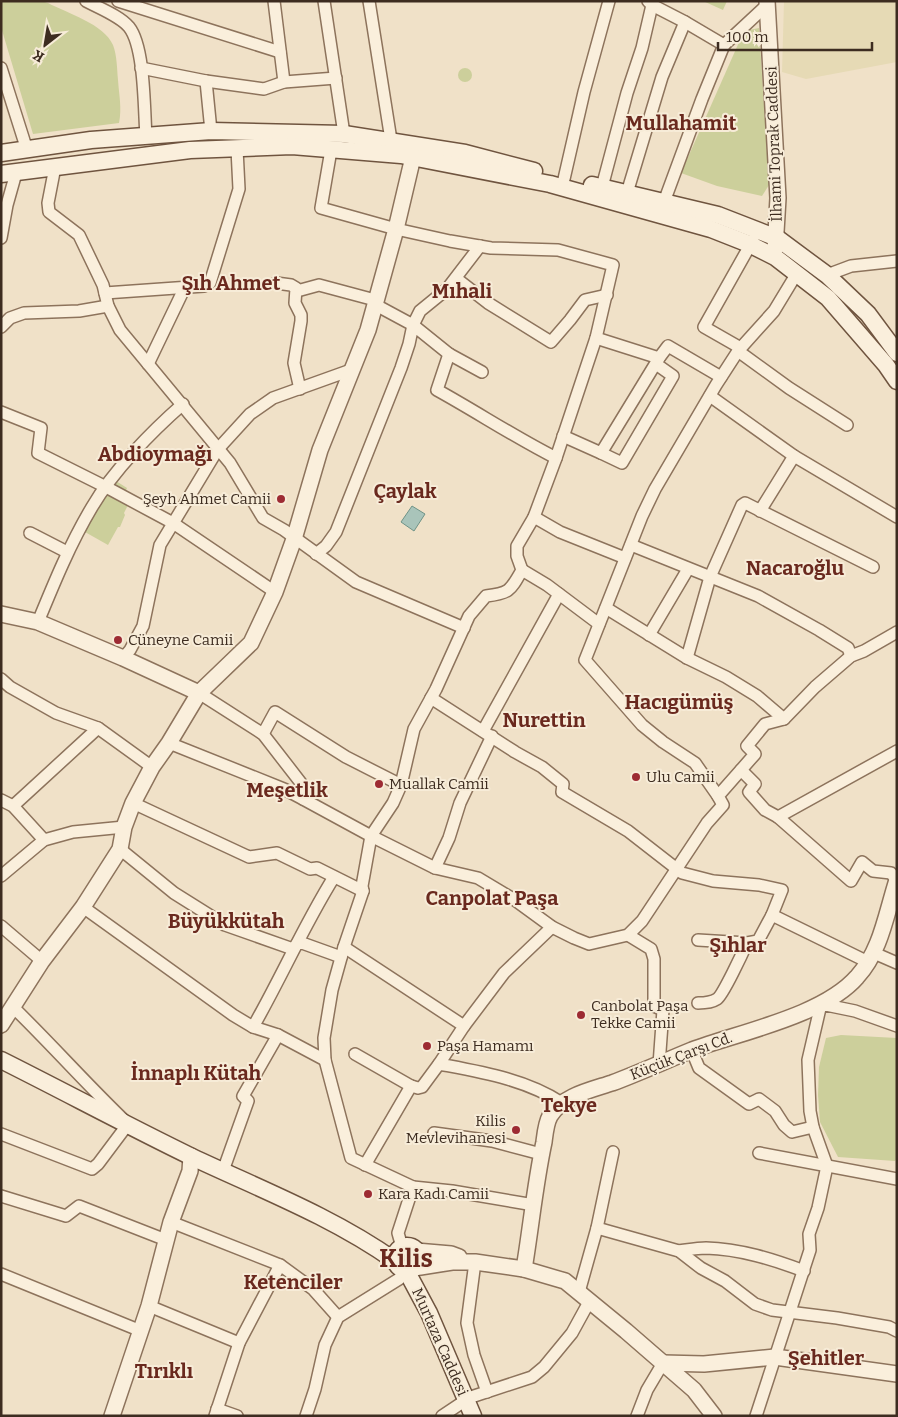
<svg xmlns="http://www.w3.org/2000/svg" width="898" height="1417" font-family="Bitter,serif">
	<rect width="100%" height="100%" fill="#f0e1c8"/>
	<path fill="#e6dab5" d="M 784,1 L 897,1 L 897,62 L 806,79 L 782,72 Z"/>
	<g fill="#cccf9b">
		<path d="M 1,1 L 42,1 L 48,3 C 67,13 104,24 113,45 C 117,55 117,69 118,80 C 119,95 122,108 119,123 L 33,134 L 1,27 Z"/>
		<path d="M 703,1 L 727,1 L 723,10 Z"/>
		<path d="M 759,28 L 769,185 L 762,196 L 717,186 L 681,173 L 744,31 Z"/>
		<circle cx="465" cy="75" r="7"/>
		<path d="M 116,481 L 127,488 L 121,502 L 128,505 L 124,513 L 125,515 L 120,527 L 118,527 L 108,545 L 85,532 L 96,512 L 94,511 Z"/>
		<path d="M 841,1035 L 897,1038 L 897,1158 L 895,1161 L 838,1157 L 820,1122 L 818,1095 L 819,1067 L 826,1038 Z"/>
	</g>
	<path fill="#a9c4ba" stroke="#6f9387" d="M 412,506 L 425,514 L 414,531 L 401,522 Z"/>
	<g fill="none" stroke-linecap="round" stroke-linejoin="round">
		<defs>
			<g id="minor">
				<path d="M 86,1 C 99,8 120,16 129,27 C 145,47 144,110 146,136"/>
				<path d="M 118,1 L 280,52"/>
				<path d="M 274,1 L 284,82"/>
				<path d="M 324,1 L 344,134"/>
				<path d="M 369,1 L 391,140"/>
				<path d="M 648,1 L 652,5 L 685,22 L 724,45"/>
				<path d="M 1,68 L 27,150"/>
				<path d="M 141,68 L 206,81 L 264,89 L 284,82 L 336,78"/>
				<path d="M 206,81 L 211,131"/>
				<path d="M 331,150 L 321,208 L 396,229 L 450,241 L 491,248 L 558,250 L 613,265 L 596,338 L 556,458 L 534,517 L 517,546 L 517,556 L 522,570 C 510,591 510,593 486,596 L 469,616 L 436,689 L 414,729 L 401,785 L 393,803 L 371,836 L 362,886 L 363,891 L 344,947 L 332,990 L 324,1038 L 325,1060 L 351,1158 L 413,1187 L 398,1233 L 402,1247"/>
				<path d="M 55,167 L 48,203 L 49,212 L 79,235 L 103,285 L 108,306 L 120,330 L 230,463 L 263,518 L 284,530 L 356,582 L 464,628"/>
				<path d="M 564,179 L 584,92 L 609,1"/>
				<path d="M 602,187 L 627,93 L 642,48 L 652,5"/>
				<path d="M 627,193 L 662,77 L 685,22"/>
				<path d="M 664,202 L 702,99 L 724,45 L 767,5"/>
				<path d="M 1,238 L 7,205 L 16,173"/>
				<path d="M 753,240 L 704,327 L 739,347 L 738,351 L 789,388 L 847,425"/>
				<path d="M 827,275 L 851,266 L 897,261"/>
				<path d="M 457,279 L 488,303 L 551,342 L 570,320 L 585,300 L 607,295"/>
				<path d="M 276,283 L 291,285 L 296,288 L 295,303 L 301,315 L 301,321 L 294,363 L 300,389"/>
				<path d="M 297,291 L 319,285 L 375,300"/>
				<path d="M 105,293 L 204,286 L 210,283 L 239,189 L 237,149"/>
				<path d="M 374,304 L 413,325 L 420,311 L 447,289 L 480,246"/>
				<path d="M 1,327 L 10,318 L 24,313 L 79,311 L 108,306"/>
				<path d="M 596,338 L 659,358"/>
				<path d="M 449,354 L 437,390 C 477,412 516,438 556,458"/>
				<path d="M 148,364 L 185,287"/>
				<path d="M 710,396 L 794,456 L 897,517"/>
				<path d="M 1,412 L 41,428 L 38,453 L 106,487 L 173,523 L 275,592"/>
				<path d="M 563,436 L 601,453 L 659,358 L 668,346 L 721,377"/>
				<path d="M 601,453 L 622,463 L 673,376 L 656,364"/>
				<path d="M 760,511 L 794,456"/>
				<path d="M 534,517 L 560,532 L 625,558"/>
				<path d="M 30,533 L 67,552"/>
				<path d="M 631,545 L 758,596 L 819,630 L 848,648 L 851,656"/>
				<path d="M 316,554 L 326,546 L 336,532 L 401,368 L 409,344 L 413,325 L 449,354 L 482,372"/>
				<path d="M 522,570 L 547,585 L 599,624"/>
				<path d="M 606,608 L 687,658 L 726,677 L 757,696 L 784,719"/>
				<path d="M 38,622 C 54,583 70,544 92,507 C 113,471 151,432 183,404"/>
				<path d="M 649,635 L 688,569"/>
				<path d="M 123,658 L 130,650 L 143,626 L 160,545 L 218,449 L 250,414 L 273,398 L 351,370"/>
				<path d="M 687,658 L 710,577 L 742,505 L 745,503 L 873,567"/>
				<path d="M 1,679 L 10,687 L 56,713 L 98,728 L 152,767"/>
				<path d="M 199,693 L 263,734 L 301,783 L 303,799 L 371,836 L 435,868 L 478,878 L 515,900 L 552,927 L 574,938 L 589,944 L 628,935 L 642,921 L 707,823 L 723,805 L 718,796 L 755,754 L 747,746 L 765,724 L 784,719 L 815,687 L 851,656 L 864,651 L 897,632"/>
				<path d="M 431,698 L 515,752 L 542,767 L 563,784 L 562,792 L 628,831 L 682,873 L 713,881 L 759,885 L 782,890 L 772,915"/>
				<path d="M 483,731 L 559,594"/>
				<path d="M 263,734 L 275,712 L 346,757 L 401,785"/>
				<path d="M 169,743 L 284,789 L 303,799"/>
				<path d="M 741,770 L 755,784 L 749,792 L 765,810 L 778,817 L 851,881 L 862,862 L 873,871 L 891,873 L 897,881"/>
				<path d="M 718,796 L 695,763 L 663,742 L 642,725 L 585,660 L 642,516 L 655,489 L 716,385 L 738,351 L 774,311 L 797,273"/>
				<path d="M 1,800 L 13,806 L 44,840"/>
				<path d="M 133,803 L 249,857 L 277,853 L 310,869 L 317,868 L 363,891"/>
				<path d="M 13,806 L 98,728"/>
				<path d="M 778,817 L 897,751"/>
				<path d="M 120,849 L 174,893 L 225,925 L 293,949 L 297,944 L 302,943 L 341,957"/>
				<path d="M 435,868 L 449,838 L 460,803 L 492,736"/>
				<path d="M 1,876 L 44,840 L 73,832 L 124,827"/>
				<path d="M 83,907 L 233,1015 L 253,1027 L 278,1035 L 325,1060"/>
				<path d="M 1,926 L 42,961"/>
				<path d="M 628,935 L 651,949 L 654,959 L 654,1006 L 663,1010 L 659,1065"/>
				<path d="M 698,940 L 747,943 L 758,941 L 772,915 L 868,962"/>
				<path d="M 344,947 L 464,1026 L 439,1064 C 481,1072 525,1079 562,1103"/>
				<path d="M 874,953 L 897,963"/>
				<path d="M 698,1003 C 704,1003 711,1003 717,999 C 723,995 743,952 747,943"/>
				<path d="M 464,1026 L 504,973 L 552,927"/>
				<path d="M 253,1027 C 281,978 304,925 334,877"/>
				<path d="M 692,1051 L 699,1068 L 749,1104 L 759,1099 L 775,1111 L 784,1125 L 792,1132 L 813,1127"/>
				<path d="M 355,1054 L 411,1086"/>
				<path d="M 434,1133 L 492,1141 L 541,1154"/>
				<path d="M 1,1134 L 92,1169 L 98,1164 L 128,1124 C 89,1087 53,1046 14,1008"/>
				<path d="M 759,1153 L 897,1179"/>
				<path d="M 365,1165 L 411,1086 L 418,1088 L 422,1087 L 439,1064"/>
				<path d="M 223,1171 L 248,1101 L 243,1096 L 278,1035"/>
				<path d="M 413,1187 L 452,1191 L 534,1205"/>
				<path d="M 1,1196 L 66,1216 L 79,1206 L 166,1240"/>
				<path d="M 171,1222 L 280,1265 L 313,1289 L 338,1317"/>
				<path d="M 597,1228 L 679,1251 L 701,1268 L 725,1281 L 755,1304 L 772,1310 L 837,1318 L 889,1327 L 897,1331"/>
				<path d="M 679,1251 C 687,1250 697,1248 706,1248 C 740,1249 772,1259 804,1271"/>
				<path d="M 475,1262 L 467,1323 L 474,1355 L 487,1392"/>
				<path d="M 1,1274 L 141,1331"/>
				<path d="M 579,1292 L 597,1228 L 613,1152"/>
				<path d="M 149,1306 L 239,1343"/>
				<path d="M 465,1399 L 532,1377 L 544,1367 L 572,1333 L 589,1302"/>
				<path d="M 217,1409 L 237,1416"/>
				<path d="M 215,1416 L 239,1343 L 280,1265"/>
				<path d="M 306,1416 L 315,1389 L 325,1345 L 338,1317 L 399,1279 L 406,1270"/>
				<path d="M 442,1416 L 466,1400"/>
				<path d="M 637,1416 L 647,1390 L 663,1363"/>
				<path d="M 756,1416 L 810,1250 L 809,1234 L 818,1208 L 827,1166 L 813,1127 L 810,1111 L 808,1060 L 821,1004 L 855,1011 L 897,1026"/>
			</g>
			<g id="tertiary">
				<path d="M 767,1 L 778,198 L 775,249"/>
				<path d="M 1,614 L 38,622 L 123,658 L 199,693"/>
				<path d="M 1,1025 L 42,961 L 83,907 L 120,849 L 124,827 L 133,803 L 152,767 L 169,743 L 199,693 L 251,643 L 275,592 L 294,539 L 320,450 L 368,330 L 396,229 L 413,157"/>
				<path d="M 416,1251 L 451,1254 L 459,1257"/>
				<path d="M 414,1268 L 452,1262 L 475,1262 L 524,1269 L 565,1281 L 626,1331 L 694,1390 L 714,1416"/>
				<path d="M 524,1269 C 531,1227 535,1184 544,1142 C 545,1134 546,1123 550,1116 C 562,1096 591,1090 612,1083 C 639,1073 665,1061 692,1050 C 740,1032 823,1016 857,977 C 881,951 886,914 897,880"/>
				<path d="M 663,1363 L 704,1364 L 775,1357 L 897,1374"/>
				<path d="M 112,1416 L 149,1306 L 171,1222 L 190,1171 L 191,1156"/>
			</g>
			<g id="secondary">
				<path d="M 1,153 L 91,140 L 211,131 L 344,134 L 465,153 L 534,171"/>
				<path d="M 1,174 L 190,150 L 292,146 L 401,155 L 550,184 L 711,229 L 749,244 L 775,257 L 828,298 L 886,365 L 897,381"/>
				<path d="M 592,185 L 718,215 L 777,238 L 827,275 L 868,314 L 897,353"/>
				<path d="M 1,1060 C 65,1092 128,1126 192,1157 C 260,1189 333,1217 395,1261"/>
				<circle cx="407" cy="1258" r="12"/>
				<path d="M 406,1270 L 429,1313 L 473,1416"/>
			</g>
		</defs>
		<use href="#minor" stroke="#8d735c" stroke-width="14"/>
		<use href="#tertiary" stroke="#8d735c" stroke-width="18"/>
		<use href="#secondary" stroke="#6f543f" stroke-width="19"/>
		<use href="#minor" stroke="#faefdc" stroke-width="11"/>
		<use href="#tertiary" stroke="#faefdc" stroke-width="15"/>
		<use href="#secondary" stroke="#faefdc" stroke-width="16"/>
	</g>
	<g fill="#9d2b33" stroke="#f7ecd8" stroke-width="2">
		<circle cx="281" cy="499" r="5"/>
		<circle cx="118" cy="640" r="5"/>
		<circle cx="636" cy="777" r="5"/>
		<circle cx="379" cy="784" r="5"/>
		<circle cx="581" cy="1015" r="5"/>
		<circle cx="427" cy="1046" r="5"/>
		<circle cx="516" cy="1130" r="5"/>
		<circle cx="368" cy="1194" r="5"/>
	</g>
	<g text-anchor="middle" stroke-width="4" stroke-linejoin="round" paint-order="stroke">
		<g font-size="15" fill="#3d2c20" stroke="#f7ecd8">
			<text transform="translate(774 144) rotate(-92)" y="5">İlhami Toprak Caddesi</text>
			<text transform="translate(681 1056) rotate(-21)" y="5">Küçük Çarşı Cd.</text>
			<text transform="translate(440 1342) rotate(66)" y="5">Murtaza Caddesi</text>
		</g>
		<g font-size="15" fill="#3d2c20" stroke="#f7ecd8" text-anchor="start">
			<text x="271" y="504" text-anchor="end">Şeyh Ahmet Camii</text>
			<text x="128" y="645">Cüneyne Camii</text>
			<text x="646" y="782">Ulu Camii</text>
			<text x="389" y="789">Muallak Camii</text>
			<text x="591" y="1011">Canbolat Paşa<tspan x="591" dy="17">Tekke Camii</tspan></text>
			<text x="437" y="1051">Paşa Hamamı</text>
			<text x="506" y="1126" text-anchor="end">Kilis<tspan x="506" dy="17">Mevlevihanesi</tspan></text>
			<text x="378" y="1199">Kara Kadı Camii</text>
		</g>
		<g font-size="20" font-weight="bold" fill="#6a291e" stroke="#f7ecd8">
			<text x="681" y="130">Mullahamit</text>
			<text x="231" y="290">Şıh Ahmet</text>
			<text x="462" y="298">Mıhali</text>
			<text x="155" y="461">Abdioymağı</text>
			<text x="405" y="498">Çaylak</text>
			<text x="795" y="575">Nacaroğlu</text>
			<text x="679" y="709">Hacıgümüş</text>
			<text x="544" y="727">Nurettin</text>
			<text x="287" y="797">Meşetlik</text>
			<text x="492" y="905">Canpolat Paşa</text>
			<text x="226" y="928">Büyükkütah</text>
			<text x="738" y="952">Şıhlar</text>
			<text x="196" y="1080">İnnaplı Kütah</text>
			<text x="569" y="1112">Tekye</text>
			<text x="293" y="1289">Ketenciler</text>
			<text x="826" y="1365">Şehitler</text>
			<text x="164" y="1378">Tırıklı</text>
		</g>
		<g font-size="25" font-weight="bold" fill="#6a291e" stroke="#f7ecd8">
			<text x="406" y="1267">Kilis</text>
		</g>
	</g>
	<rect width="898" height="1417" fill="none" stroke="#3d2c20" stroke-width="5"/>
	<g transform="translate(45 45) rotate(211)" stroke="#f7ecd8" stroke-width="4" paint-order="stroke">
	<path d="M0-4L9 19L0 12L-9 19Z" fill="#3d2c20"/>
	<text y="-8" font-size="14" font-weight="bold" text-anchor="middle" fill="#3d2c20">K</text>
	</g>
	<path d="M718 42v8h154v-8" fill="none" stroke="#3d2c20" stroke-width="2.5"/>
	<text x="726" y="42" font-size="15" fill="#3d2c20" stroke="#f7ecd8" stroke-width="4" paint-order="stroke">100 m</text>
</svg>
